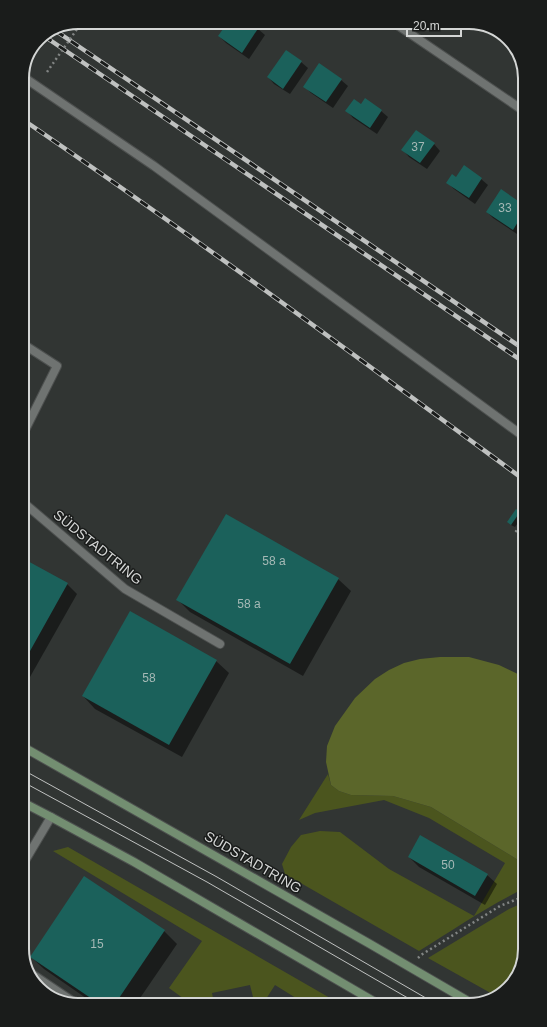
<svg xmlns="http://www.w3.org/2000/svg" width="547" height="1027" font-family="Helvetica,sans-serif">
	<rect width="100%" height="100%" fill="#313533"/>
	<g fill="#4b551e">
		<path d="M 328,774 L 331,785 L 339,791 L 351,795 L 393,796 L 431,807 L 523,863 L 525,874 L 522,880 L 525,884 L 525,888 C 488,906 454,929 419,951 L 285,874 L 282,864 L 291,847 L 301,835 L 320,831 L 340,832 L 389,869 L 474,916 L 505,863 L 429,818 L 384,800 L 315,813 L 299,820 Z"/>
		<path d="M 68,847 L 337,1002 L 304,1003 L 275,985 L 266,999 L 254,1001 L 250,985 L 212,993 L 214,1003 L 191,1004 L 169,988 L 202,941 L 53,851 Z"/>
		<path d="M 525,902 L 525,949 L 515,980 L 496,996 L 428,958 L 509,909 Z"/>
	</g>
	<path fill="#5b662a" d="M 440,657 L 469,657 L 499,665 L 524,677 L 525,869 L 523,863 L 431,807 L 393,796 L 351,795 L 339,791 L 331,785 L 326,762 L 327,746 L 335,726 L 355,698 L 375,679 L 389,670 L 404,663 L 420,659 Z"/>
	<g fill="#0007">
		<path d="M 250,22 L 265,35 L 249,59 L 226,43 L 219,36 Z"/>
		<path d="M 301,62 L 308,68 L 290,94 L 274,84 L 268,77 Z"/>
		<path d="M 341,80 L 348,86 L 333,108 L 311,93 L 304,86 Z"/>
		<path d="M 362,105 L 381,111 L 388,117 L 377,134 L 353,118 L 347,111 Z"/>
		<path d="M 434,144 L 440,151 L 427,169 L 409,157 L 403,150 Z"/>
		<path d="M 481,179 L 488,185 L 475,204 L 454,189 L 447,182 Z"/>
		<path d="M 501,191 L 521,205 L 522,233 L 520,236 L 493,218 L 487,212 Z"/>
		<path d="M 516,510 L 523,516 L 515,527 L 511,525 Z"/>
		<path d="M 24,560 L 67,584 L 77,594 L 30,677 L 25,674 Z"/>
		<path d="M 338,579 L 351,591 L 303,676 L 190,612 L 177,599 Z"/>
		<path d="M 216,661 L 229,673 L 182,757 L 95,709 L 83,696 Z"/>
		<path d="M 409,857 L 487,875 L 497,884 L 485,905 L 419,867 Z"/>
		<path d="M 84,878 L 164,931 L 177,944 L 136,1004 L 96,1005 L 44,969 L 31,957 Z"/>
	</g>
	<g fill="#1b615b">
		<path d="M 228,22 L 252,22 L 259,27 L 242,53 L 218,36 Z"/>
		<path d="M 286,50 L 302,61 L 283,89 L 267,77 Z"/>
		<path d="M 319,63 L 342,79 L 326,102 L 303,87 Z"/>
		<path d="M 365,98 L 382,110 L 370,128 L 345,111 L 354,99 L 361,104 Z"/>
		<path d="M 416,130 L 435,143 L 420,163 L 401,150 Z"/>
		<path d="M 464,165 L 482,178 L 469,198 L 446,183 L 452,174 L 456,177 Z"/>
		<path d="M 501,189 L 521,203 L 521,217 L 513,230 L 486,212 Z"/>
		<path d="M 516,509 L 520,512 L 511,525 L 507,522 Z"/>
		<path d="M 226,514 L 339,578 L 290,664 L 176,600 Z"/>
		<path d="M 24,559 L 68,583 L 25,660 L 25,584 Z"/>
		<path d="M 130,611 L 217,660 L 169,745 L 82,696 Z"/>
		<path d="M 420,835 L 488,874 L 475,896 L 408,857 Z"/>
		<path d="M 84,876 L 165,930 L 115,1004 L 101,1005 L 30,957 Z"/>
	</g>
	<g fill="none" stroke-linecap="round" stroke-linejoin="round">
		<defs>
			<g id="lane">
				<path d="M 22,76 L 154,166 L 523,436"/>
				<path d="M 23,344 L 57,366 L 24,432"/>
			</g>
			<g id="street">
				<path d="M 393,22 L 521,109"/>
				<path d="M 24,503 L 125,589 L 220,644"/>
				<path d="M 26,859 L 51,817"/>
				<path d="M 26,970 L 78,1005"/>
			</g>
			<g id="secondary">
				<path d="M 25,748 L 370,944 L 468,1001"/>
				<path d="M 26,804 L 51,817 L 134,862 L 375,1002"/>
			</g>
		</defs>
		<use href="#lane" stroke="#4d504f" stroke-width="10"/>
		<use href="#street" stroke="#4d504f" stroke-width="10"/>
		<use href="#secondary" stroke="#4d504f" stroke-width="10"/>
		<g stroke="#828584" stroke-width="2.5" stroke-dasharray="2 3" stroke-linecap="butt">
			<path d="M 523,523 L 516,531 L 523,536"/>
			<path d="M 418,958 L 421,955 L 500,906 L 525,896"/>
		</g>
		<use href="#lane" stroke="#6f7371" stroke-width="8"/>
		<use href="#street" stroke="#6f7371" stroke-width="8"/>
		<use href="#secondary" stroke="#738e71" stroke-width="8"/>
		<g stroke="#bfc1c0" stroke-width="1">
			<path d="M 25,771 L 217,877 L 431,1001"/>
			<path d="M 25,783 L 207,882 L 413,1001"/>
		</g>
		<defs>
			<g id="rail">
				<path d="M 56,31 L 522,348"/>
				<path d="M 44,36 L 522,361"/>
				<path d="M 22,119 C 192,235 357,357 523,479"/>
			</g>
		</defs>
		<use href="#rail" stroke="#bfc1c0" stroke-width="4.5"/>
		<use href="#rail" stroke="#1a1c1b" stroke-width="3" stroke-dasharray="9" stroke-linecap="butt"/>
		<path stroke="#828584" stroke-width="2.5" stroke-dasharray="2 3" stroke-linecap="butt" d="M 47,72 L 82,22"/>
	</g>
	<g text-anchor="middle" stroke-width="3" stroke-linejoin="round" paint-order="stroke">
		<g font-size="12" fill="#a6b9b6">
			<text x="418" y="151">37</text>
			<text x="505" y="212">33</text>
			<text x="274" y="565">58 a</text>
			<text x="249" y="608">58 a</text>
			<text x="149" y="682">58</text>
			<text x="448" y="869">50</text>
			<text x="97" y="948">15</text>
		</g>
		<g font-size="14" fill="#d4d6d5" stroke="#1a1c1b">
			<text transform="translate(98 547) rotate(39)" y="5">SÜDSTADTRING</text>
			<text transform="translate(253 862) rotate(30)" y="5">SÜDSTADTRING</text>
		</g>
	</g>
	<path d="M0 0H547V1027H0ZM78 29H469A49 49 0 0 1 518 78V949A49 49 0 0 1 469 998H78A49 49 0 0 1 29 949V78A49 49 0 0 1 78 29Z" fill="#1a1c1b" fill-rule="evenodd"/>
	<path fill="none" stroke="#d4d6d5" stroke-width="2" d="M78 29H469A49 49 0 0 1 518 78V949A49 49 0 0 1 469 998H78A49 49 0 0 1 29 949V78A49 49 0 0 1 78 29Z"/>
	<path d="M407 30v6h54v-6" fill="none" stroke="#d4d6d5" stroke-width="2"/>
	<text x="413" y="30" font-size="12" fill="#d4d6d5" stroke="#1a1c1b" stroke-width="3" paint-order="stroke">20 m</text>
</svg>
